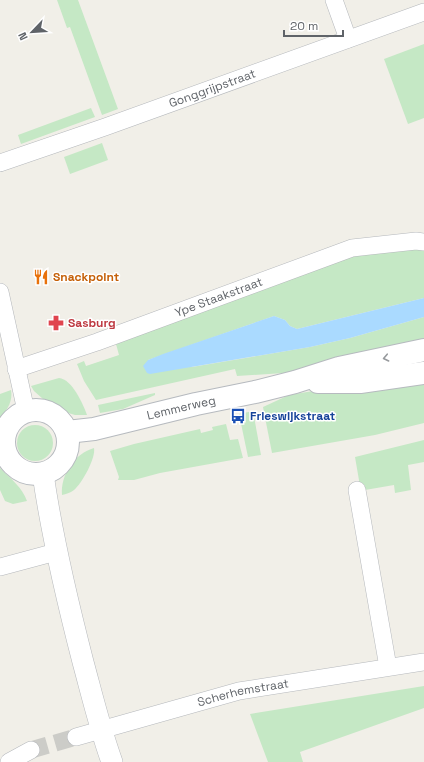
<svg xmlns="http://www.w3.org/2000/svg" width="424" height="762" font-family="'Space Grotesk',sans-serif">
	<rect width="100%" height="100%" fill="#f1efe8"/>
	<g fill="#c5e8c5">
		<path d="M 57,0 L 78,0 L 118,109 L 102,115 L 70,27 L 67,28 Z"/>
		<path d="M 424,44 L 424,118 L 408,124 L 384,59 Z"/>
		<path d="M 91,108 L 95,117 L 21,144 L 18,135 Z"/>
		<path d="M 102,143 L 108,160 L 70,174 L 64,157 Z"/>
		<path d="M 415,248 L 424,250 L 424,298 L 297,329 L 290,326 L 285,320 L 274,316 L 148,360 L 192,367 L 310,347 L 350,338 L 424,317 L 424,344 L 284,373 L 237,376 L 235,369 L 96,400 L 84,381 L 77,364 L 84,361 L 86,366 L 119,355 L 116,344 L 357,255 Z"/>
		<path d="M 59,378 C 72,379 83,404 87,415 L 75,415 L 65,412 L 43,399 L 34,391 L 31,386 Z"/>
		<path d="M 424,383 L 424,423 L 375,435 L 272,453 L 263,407 L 289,395 L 313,391 Z"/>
		<path d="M 11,390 C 13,400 8,410 0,417 L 0,394 Z"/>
		<path d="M 155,393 L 155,395 L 123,409 L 100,413 L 98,405 Z"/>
		<path d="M 253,411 L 261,455 L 248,457 L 239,414 Z"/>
		<path d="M 226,424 L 230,440 L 238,439 L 243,458 L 160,473 L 134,480 L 118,480 L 119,477 L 110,451 L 134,444 L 200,429 L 201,433 L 213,430 L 212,427 Z"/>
		<circle cx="35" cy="443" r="18"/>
		<path d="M 424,440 L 424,462 L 408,465 L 411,490 L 395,493 L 394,485 L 365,490 L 365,485 L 360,486 L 355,457 Z"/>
		<path d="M 94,448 C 96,458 82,483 74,490 C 70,493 66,494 62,495 C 60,475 75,453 94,448 Z"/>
		<path d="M 0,468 C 11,479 22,487 27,501 L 13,504 L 5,501 L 0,490 Z"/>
		<path d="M 424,686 L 424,708 L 300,752 L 303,762 L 268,762 L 250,714 Z"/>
	</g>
	<path fill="#aadaff" d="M 424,298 L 424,317 L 350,338 L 310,347 L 150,374 L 147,373 L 143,366 L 148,360 L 163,354 L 274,316 L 285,320 L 290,326 L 297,329 Z"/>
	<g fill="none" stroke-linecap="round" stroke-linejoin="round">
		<path stroke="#ccccc8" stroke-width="17" stroke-dasharray="17 8" stroke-linecap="butt" d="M 31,750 L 76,737"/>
		<defs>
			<g id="minor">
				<path d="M 334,0 L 348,39"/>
				<path id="s1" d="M 0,163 L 105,127 L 424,12"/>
				<path d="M 0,292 L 26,411"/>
				<path id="s2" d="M 16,369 L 97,342 L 352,248 L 416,241 L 424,242"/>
				<path d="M 357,490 L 388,667"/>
				<path d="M 0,567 L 56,552"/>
				<path id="s3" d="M 76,737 L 239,691 L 424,662"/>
				<path d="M 9,762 L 31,750"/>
			</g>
			<path id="tertiary" d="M 43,474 C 52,537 67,600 83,662 C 92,695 100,729 112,762"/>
			<g id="secondary">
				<path d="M 318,382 L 360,382 L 424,373"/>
				<circle cx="36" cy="442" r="32"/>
				<path id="s4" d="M 67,432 L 94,429 L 196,404 L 255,392 L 295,382 L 339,368 L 424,350"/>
			</g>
		</defs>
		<use href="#minor" stroke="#b5b8bc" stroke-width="18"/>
		<use href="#tertiary" stroke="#b5b8bc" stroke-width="22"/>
		<use href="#secondary" stroke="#b6babf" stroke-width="24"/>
		<use href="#minor" stroke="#fff" stroke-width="17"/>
		<use href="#tertiary" stroke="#fff" stroke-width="21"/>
		<use href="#secondary" stroke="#fff" stroke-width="22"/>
	</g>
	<defs><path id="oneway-chevron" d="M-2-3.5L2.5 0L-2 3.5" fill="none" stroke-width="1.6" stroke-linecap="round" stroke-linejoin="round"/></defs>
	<use stroke="#979a9d" href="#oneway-chevron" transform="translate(386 358) rotate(168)"/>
	<defs>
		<symbol id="restaurant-bare" viewBox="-9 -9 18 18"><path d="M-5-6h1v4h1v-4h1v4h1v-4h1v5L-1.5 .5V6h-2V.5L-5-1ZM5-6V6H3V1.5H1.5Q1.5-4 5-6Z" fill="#e8710a" stroke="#fff" stroke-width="2.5" paint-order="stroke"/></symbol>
		<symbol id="pharmacy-bare" viewBox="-9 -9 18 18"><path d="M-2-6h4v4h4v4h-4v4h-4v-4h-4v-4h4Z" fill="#e0444e" stroke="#fff" stroke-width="2.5" paint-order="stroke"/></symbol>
		<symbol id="bus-bare" viewBox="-9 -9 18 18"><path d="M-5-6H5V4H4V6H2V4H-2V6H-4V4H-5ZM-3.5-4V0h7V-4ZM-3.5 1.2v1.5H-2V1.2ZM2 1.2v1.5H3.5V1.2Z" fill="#1a4fb4" stroke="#fff" stroke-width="2.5" paint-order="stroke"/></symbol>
	</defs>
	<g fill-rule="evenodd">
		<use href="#restaurant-bare" x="30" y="266" width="22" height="22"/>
		<use href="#pharmacy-bare" x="45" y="312" width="22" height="22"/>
		<use href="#bus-bare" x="227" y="405" width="22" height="22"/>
	</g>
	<g text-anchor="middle" stroke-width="3" stroke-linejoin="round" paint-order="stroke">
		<g font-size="12" fill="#5f6368" stroke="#fff">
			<text dy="4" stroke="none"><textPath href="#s1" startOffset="225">Gonggrijpstraat</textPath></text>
			<text dy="4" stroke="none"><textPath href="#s2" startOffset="215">Ype Staakstraat</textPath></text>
			<text dy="4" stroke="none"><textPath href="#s4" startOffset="117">Lemmerweg</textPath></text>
			<text dy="4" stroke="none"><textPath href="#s3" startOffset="173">Scherhemstraat</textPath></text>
		</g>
		<g font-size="12" font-weight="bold" fill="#c56008" stroke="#fff" text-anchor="start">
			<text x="53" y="281">Snackpoint</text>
		</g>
		<g font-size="12" font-weight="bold" fill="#be3a42" stroke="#fff" text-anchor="start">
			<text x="68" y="327">Sasburg</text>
		</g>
		<g font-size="12" font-weight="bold" fill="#164399" stroke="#fff" text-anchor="start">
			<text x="250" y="420">Frieswijkstraat</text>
		</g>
	</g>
	<g transform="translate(32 32) rotate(245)" stroke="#ffffff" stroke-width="3" paint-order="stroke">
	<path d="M0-3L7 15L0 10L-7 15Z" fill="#5f6368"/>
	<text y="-6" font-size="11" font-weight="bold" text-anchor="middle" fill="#5f6368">N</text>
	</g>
	<path d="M284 30v6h59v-6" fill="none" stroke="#5f6368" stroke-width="2"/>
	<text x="290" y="30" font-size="12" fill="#5f6368" stroke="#ffffff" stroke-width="3" paint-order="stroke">20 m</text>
</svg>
